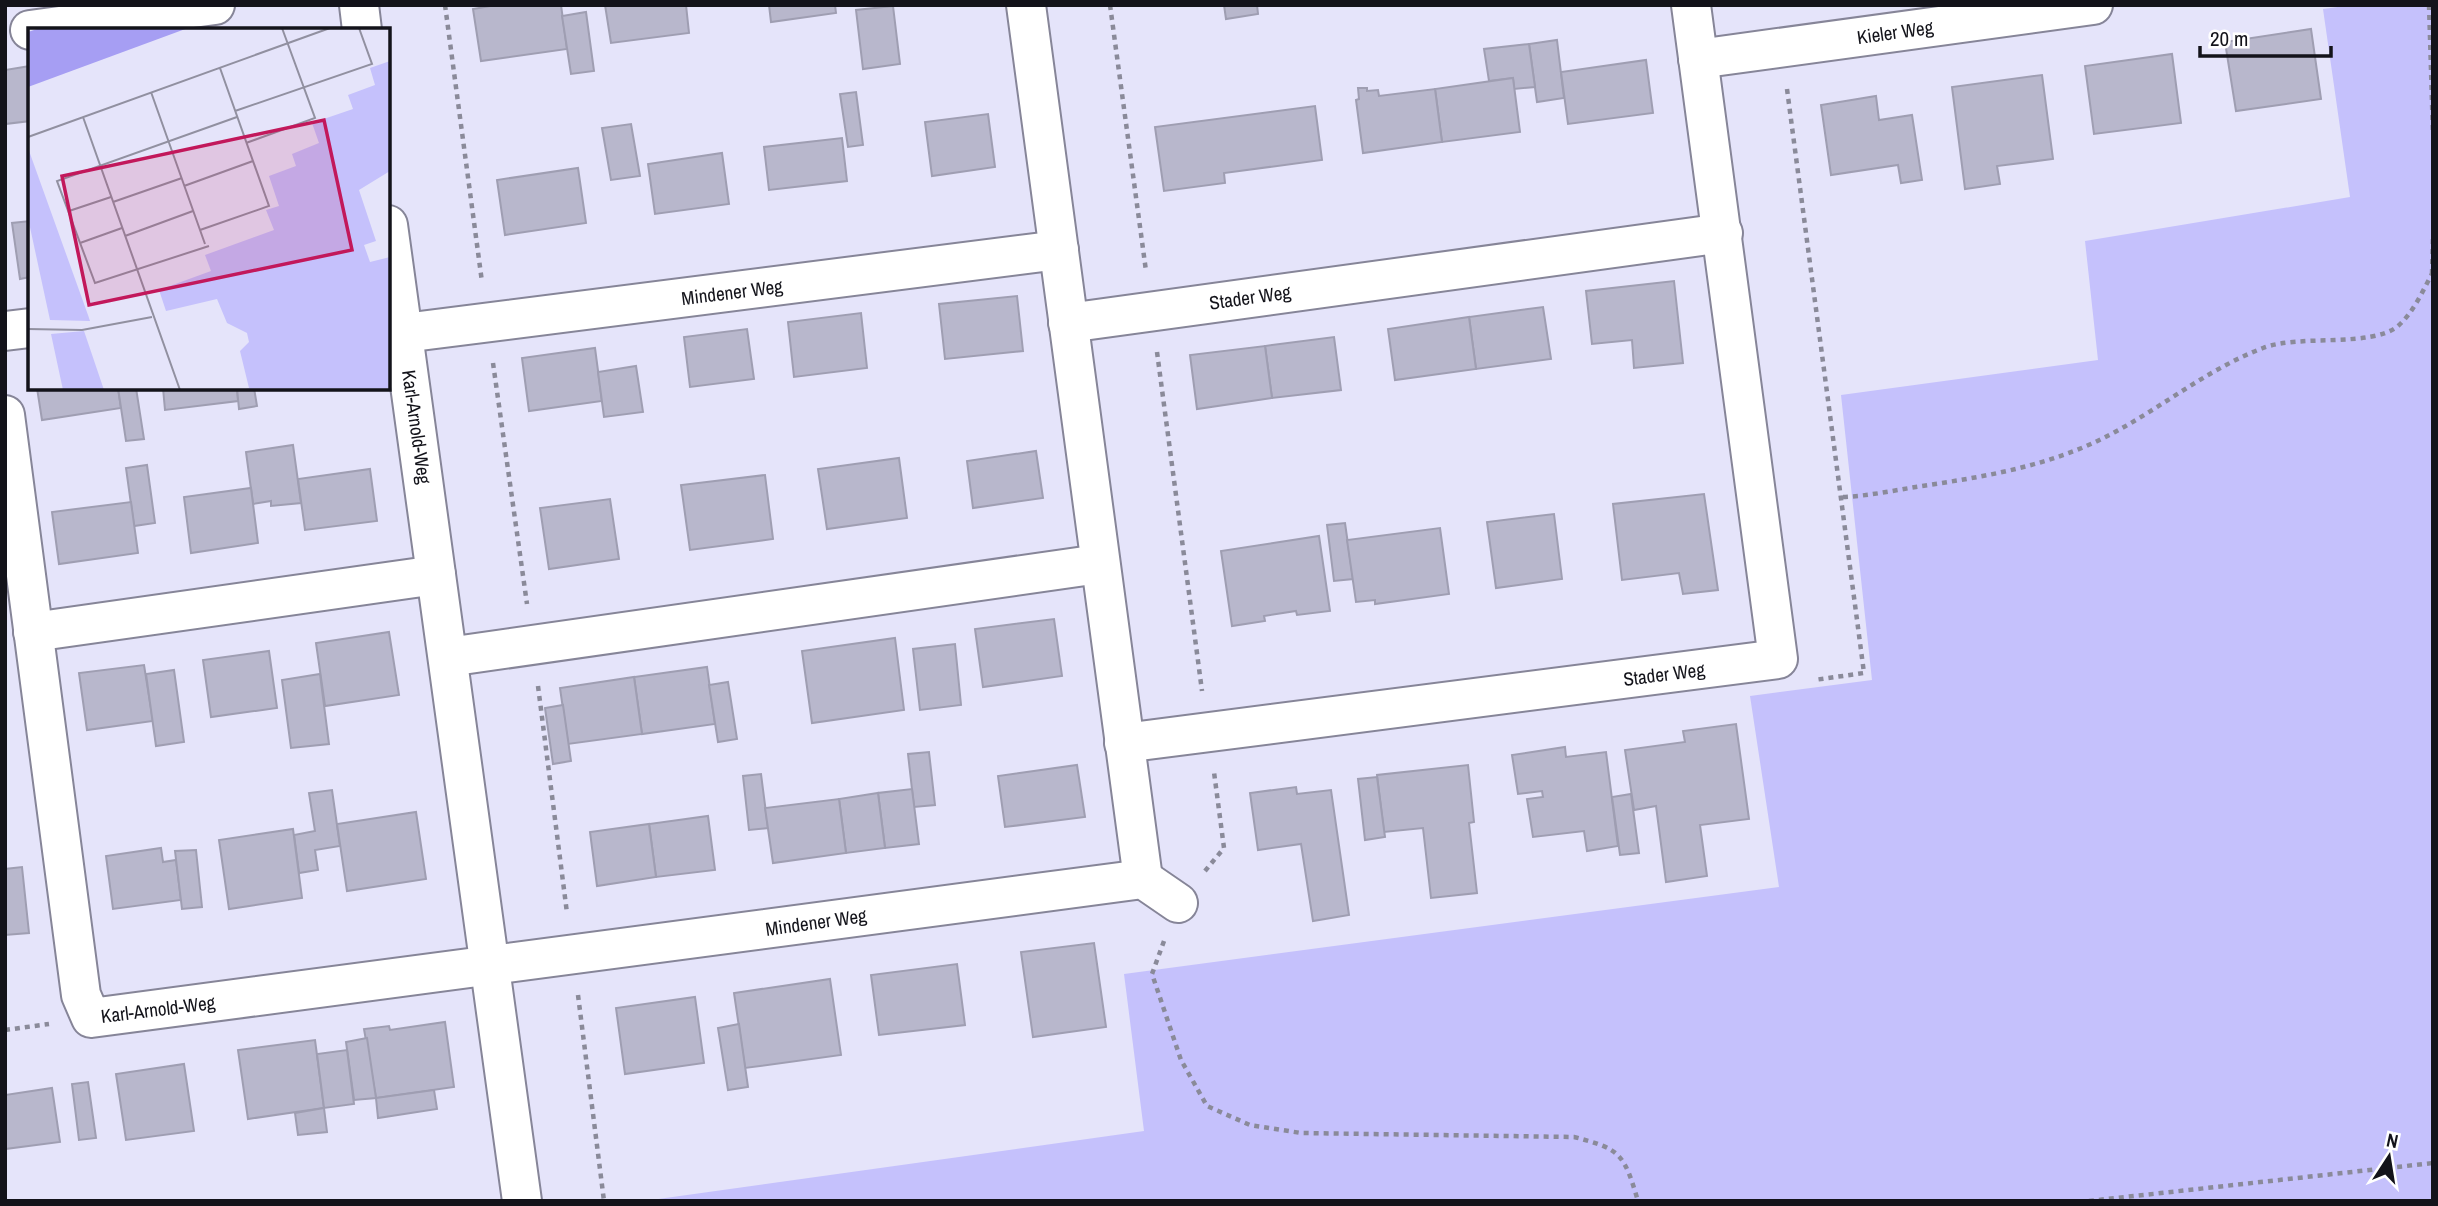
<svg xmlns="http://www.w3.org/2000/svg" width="2438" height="1206" font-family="'Archivo Narrow',sans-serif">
	<rect width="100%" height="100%" fill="#e5e4fa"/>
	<path fill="#c5c1fc" d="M 2352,5 L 2433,5 L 2433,1201 L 644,1201 L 1144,1131 L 1124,974 L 1779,887 L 1750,696 L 1872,680 L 1841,395 L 2098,360 L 2085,241 L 2350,197 L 2323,9 Z"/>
	<g fill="#b8b7cc" stroke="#9f9eb2" stroke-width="2">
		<path d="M 496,5 L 561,5 L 567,49 L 481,61 L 473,9 Z"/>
		<path d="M 605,5 L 686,5 L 689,33 L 611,43 Z"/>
		<path d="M 769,5 L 835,5 L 836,13 L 771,22 Z"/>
		<path d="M 1224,5 L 1257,5 L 1258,14 L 1226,19 Z"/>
		<path d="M 893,6 L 900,64 L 863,69 L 856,10 Z"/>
		<path d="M 586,12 L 594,71 L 571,74 L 562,16 Z"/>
		<path d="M 2311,29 L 2321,99 L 2236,111 L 2225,42 Z"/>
		<path d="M 1557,40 L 1564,98 L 1537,102 L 1529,44 Z"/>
		<path d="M 1529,44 L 1535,87 L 1514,89 L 1513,78 L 1489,81 L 1484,49 Z"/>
		<path d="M 2172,54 L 2181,123 L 2094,134 L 2085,66 Z"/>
		<path d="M 1646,60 L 1653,113 L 1568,124 L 1561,72 Z"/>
		<path d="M 30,66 L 30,121 L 5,124 L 5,70 Z"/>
		<path d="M 2042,75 L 2053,159 L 1997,166 L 2000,184 L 1965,189 L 1952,87 Z"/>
		<path d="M 1513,78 L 1520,132 L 1442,142 L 1435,89 Z"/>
		<path d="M 1358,88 L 1367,88 L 1367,91 L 1378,90 L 1379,96 L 1435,89 L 1442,142 L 1363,153 L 1356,100 L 1359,99 Z"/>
		<path d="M 856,92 L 863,145 L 848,147 L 840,94 Z"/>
		<path d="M 1876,96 L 1879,120 L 1912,115 L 1922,180 L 1901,183 L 1898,165 L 1831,175 L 1821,105 Z"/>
		<path d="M 1315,106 L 1322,160 L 1224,173 L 1225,183 L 1164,191 L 1155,127 Z"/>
		<path d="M 988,114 L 995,167 L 932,176 L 925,122 Z"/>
		<path d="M 631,124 L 640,176 L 611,180 L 602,128 Z"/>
		<path d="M 842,138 L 847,181 L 769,190 L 764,147 Z"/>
		<path d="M 722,153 L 729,204 L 655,214 L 648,164 Z"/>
		<path d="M 578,168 L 586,223 L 505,235 L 497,180 Z"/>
		<path d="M 30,221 L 30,277 L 20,279 L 12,223 Z"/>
		<path d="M 1674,281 L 1683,363 L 1634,368 L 1632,340 L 1592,344 L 1586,291 Z"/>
		<path d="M 1017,296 L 1023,351 L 945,359 L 939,304 Z"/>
		<path d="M 1543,307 L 1551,359 L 1476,369 L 1469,317 Z"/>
		<path d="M 861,313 L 867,368 L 794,377 L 788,322 Z"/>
		<path d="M 1469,317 L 1476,369 L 1395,380 L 1388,329 Z"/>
		<path d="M 747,329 L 754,379 L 690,387 L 684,337 Z"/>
		<path d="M 1334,337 L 1341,390 L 1272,398 L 1265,346 Z"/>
		<path d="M 1265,346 L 1272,398 L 1197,409 L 1190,355 Z"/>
		<path d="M 595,348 L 602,401 L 529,411 L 522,358 Z"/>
		<path d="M 636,366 L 643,412 L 604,417 L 598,372 Z"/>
		<path d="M 37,388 L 118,388 L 121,408 L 42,420 Z"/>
		<path d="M 118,388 L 136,388 L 144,439 L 126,441 Z"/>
		<path d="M 163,388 L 237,388 L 238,401 L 165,410 Z"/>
		<path d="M 237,388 L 254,388 L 257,406 L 239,409 Z"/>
		<path d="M 293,445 L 301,503 L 271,506 L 271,501 L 253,504 L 246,452 Z"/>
		<path d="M 1036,451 L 1043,498 L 973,508 L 967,461 Z"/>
		<path d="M 899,458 L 907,518 L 827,529 L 818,469 Z"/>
		<path d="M 147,465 L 155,523 L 134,526 L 126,468 Z"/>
		<path d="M 370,469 L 377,521 L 305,530 L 298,479 Z"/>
		<path d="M 765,475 L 773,539 L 690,550 L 681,485 Z"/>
		<path d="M 251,488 L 258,543 L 191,553 L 184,497 Z"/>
		<path d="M 1704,494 L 1718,590 L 1683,594 L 1679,573 L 1622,580 L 1613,504 Z"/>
		<path d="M 610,499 L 619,559 L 549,569 L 540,508 Z"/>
		<path d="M 131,502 L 138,553 L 59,564 L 52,512 Z"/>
		<path d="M 1554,514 L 1562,579 L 1496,588 L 1487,522 Z"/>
		<path d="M 1345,523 L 1353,579 L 1334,581 L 1327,525 Z"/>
		<path d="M 1440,528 L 1449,594 L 1375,604 L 1375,600 L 1356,602 L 1347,540 Z"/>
		<path d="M 1319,536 L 1330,611 L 1297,615 L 1296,611 L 1264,616 L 1265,621 L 1232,626 L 1221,551 Z"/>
		<path d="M 1054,619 L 1062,676 L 983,687 L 975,629 Z"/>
		<path d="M 389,632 L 399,695 L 325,706 L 316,643 Z"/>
		<path d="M 895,638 L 904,710 L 812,723 L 802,651 Z"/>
		<path d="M 955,644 L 961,705 L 920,710 L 913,649 Z"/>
		<path d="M 269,651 L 277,708 L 211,717 L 203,660 Z"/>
		<path d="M 144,665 L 153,721 L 87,730 L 79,673 Z"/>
		<path d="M 707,667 L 715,724 L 642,734 L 634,677 Z"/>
		<path d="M 174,670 L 184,742 L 156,746 L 146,674 Z"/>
		<path d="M 320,674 L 329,744 L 291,748 L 282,680 Z"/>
		<path d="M 634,677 L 642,734 L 568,744 L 560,688 Z"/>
		<path d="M 728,682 L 737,739 L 718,742 L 709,685 Z"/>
		<path d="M 563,705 L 571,761 L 553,764 L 545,708 Z"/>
		<path d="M 1736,724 L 1749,819 L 1700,825 L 1707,876 L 1666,882 L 1656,806 L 1634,810 L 1625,750 L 1685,742 L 1683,731 Z"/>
		<path d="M 1565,747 L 1566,757 L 1606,752 L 1618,846 L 1587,851 L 1584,831 L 1533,837 L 1527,799 L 1543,797 L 1542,791 L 1518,794 L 1512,755 Z"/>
		<path d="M 929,752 L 935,805 L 914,807 L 908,754 Z"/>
		<path d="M 1077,765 L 1085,817 L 1005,827 L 998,776 Z"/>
		<path d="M 1468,765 L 1474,822 L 1469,823 L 1477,893 L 1431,898 L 1423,828 L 1384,832 L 1377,775 Z"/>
		<path d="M 761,774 L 768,828 L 749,830 L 743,776 Z"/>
		<path d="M 1377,777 L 1385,837 L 1365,840 L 1358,779 Z"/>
		<path d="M 1296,787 L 1297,794 L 1331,790 L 1349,915 L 1313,921 L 1301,844 L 1258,850 L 1250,793 Z"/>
		<path d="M 912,789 L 919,844 L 885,848 L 878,793 Z"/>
		<path d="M 332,790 L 340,846 L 315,850 L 318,870 L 299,873 L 294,835 L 315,831 L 309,793 Z"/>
		<path d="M 878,793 L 885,848 L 846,853 L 839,799 Z"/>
		<path d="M 1631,794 L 1639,853 L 1620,855 L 1612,797 Z"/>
		<path d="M 839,799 L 846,853 L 773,863 L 765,808 Z"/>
		<path d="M 416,812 L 426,879 L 347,891 L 337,824 Z"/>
		<path d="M 708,816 L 715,870 L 656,877 L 649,824 Z"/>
		<path d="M 649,824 L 656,877 L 597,886 L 590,832 Z"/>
		<path d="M 293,829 L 302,898 L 229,909 L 219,840 Z"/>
		<path d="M 161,848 L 163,862 L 176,860 L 181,900 L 113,909 L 106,856 Z"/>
		<path d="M 196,850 L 202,907 L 182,909 L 175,851 Z"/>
		<path d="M 22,867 L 29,933 L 5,935 L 5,869 Z"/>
		<path d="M 1094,943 L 1106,1027 L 1033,1037 L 1021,952 Z"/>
		<path d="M 957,964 L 965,1025 L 879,1035 L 871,975 Z"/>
		<path d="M 830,979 L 841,1055 L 745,1068 L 734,993 Z"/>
		<path d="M 695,997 L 704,1063 L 625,1074 L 616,1008 Z"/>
		<path d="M 445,1022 L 454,1087 L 376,1098 L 364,1029 L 389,1026 L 390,1030 Z"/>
		<path d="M 739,1024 L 748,1087 L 728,1090 L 718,1028 Z"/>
		<path d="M 367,1038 L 376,1098 L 354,1100 L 346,1042 Z"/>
		<path d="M 315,1040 L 324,1108 L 248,1119 L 238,1050 Z"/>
		<path d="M 347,1050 L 354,1104 L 324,1108 L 317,1054 Z"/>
		<path d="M 184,1064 L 194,1131 L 126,1140 L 116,1074 Z"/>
		<path d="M 88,1082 L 96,1138 L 79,1140 L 72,1084 Z"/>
		<path d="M 52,1088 L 60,1142 L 5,1149 L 5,1095 Z"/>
		<path d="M 434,1090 L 437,1109 L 378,1118 L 376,1098 Z"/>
		<path d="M 324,1108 L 327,1132 L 298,1135 L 295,1113 Z"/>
	</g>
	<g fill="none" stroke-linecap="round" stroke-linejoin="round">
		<defs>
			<g id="minor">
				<path d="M 359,5 L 362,30"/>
				<path d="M 1026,5 L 1143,879"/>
				<path d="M 30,30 L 215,5"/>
				<path d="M 1698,59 L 2093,5"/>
				<path d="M 388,225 L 522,1201"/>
				<path d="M 1068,323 L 1723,233"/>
				<path d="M 5,331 L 30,328"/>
				<path d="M 404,333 L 1059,250"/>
				<path d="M 5,415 L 81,995 L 91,1018 L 1143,879 L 1178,903"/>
				<path d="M 33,632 L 436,575"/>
				<path d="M 448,657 L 1099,564"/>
				<path d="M 1124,743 L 1778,659 L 1691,5"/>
			</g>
		</defs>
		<use href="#minor" stroke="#868598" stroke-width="42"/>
		<g stroke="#8a8a99" stroke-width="4.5" stroke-dasharray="5 5" stroke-linecap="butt">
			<path d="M 445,5 L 482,282"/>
			<path d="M 1110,5 L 1146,271"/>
			<path d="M 2429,5 L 2433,135"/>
			<path d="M 1787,89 L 1864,673 L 1814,680"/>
			<path d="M 2432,274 L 2433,237"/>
			<path d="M 1157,352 L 1202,691"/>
			<path d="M 493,363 L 527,604"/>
			<path d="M 1843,497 C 1869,496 1896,490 1922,486 C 1989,476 2055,465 2115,432 C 2165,405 2210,368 2263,348 C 2299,334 2371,348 2398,326 C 2414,312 2423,290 2433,272"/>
			<path d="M 538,686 L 567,913"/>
			<path d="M 1205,871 L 1224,848 L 1214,772"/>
			<path d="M 1164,941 L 1152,974 L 1181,1060 L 1207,1106 L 1250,1125 L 1301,1133 L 1574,1137 C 1621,1149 1624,1154 1638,1201"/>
			<path d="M 578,995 L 604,1201"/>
			<path d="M 5,1030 L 49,1024"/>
			<path d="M 2089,1201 L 2433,1163"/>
		</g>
		<use href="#minor" stroke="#fff" stroke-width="38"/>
	</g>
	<g text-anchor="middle" stroke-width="5" stroke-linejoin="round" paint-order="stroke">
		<g font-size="19" fill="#13131a" stroke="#fff">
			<text transform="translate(1895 32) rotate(-8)" y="7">Kieler Weg</text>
			<text transform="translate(732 292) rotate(-7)" y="7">Mindener Weg</text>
			<text transform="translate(1250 297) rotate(-8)" y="7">Stader Weg</text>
			<text transform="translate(417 427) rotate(82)" y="7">Karl-Arnold-Weg</text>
			<text transform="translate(1664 674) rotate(-7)" y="7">Stader Weg</text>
			<text transform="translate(816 922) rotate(-8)" y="7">Mindener Weg</text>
			<text transform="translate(158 1009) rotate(-7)" y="7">Karl-Arnold-Weg</text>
		</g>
	</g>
	<g transform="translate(28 28)">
		<rect width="362" height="362" fill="#e5e4fa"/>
		<path d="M 362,33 L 362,143 L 331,162 L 348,213 L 336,217 L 342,234 L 362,229 L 362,362 L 214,362 L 221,360 L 212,323 L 221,314 L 219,305 L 199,295 L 189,271 L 138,283 L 131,262 L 183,243 L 177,227 L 246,202 L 238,182 L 251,178 L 241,148 L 268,138 L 264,126 L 291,115 L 284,95 L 325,81 L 320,67 L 347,57 L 342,40 ZM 0,120 L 60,287 L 62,293 L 22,292 L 0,190 ZM 56,303 L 76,362 L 35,362 L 23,306 Z" fill="#c5c1fc"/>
		<path d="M 12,0 L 160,0 L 0,59 L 0,4 Z" fill="#a69ef3"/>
		<path fill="none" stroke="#9190a0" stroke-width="2" d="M 123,64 L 177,216M 207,83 L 344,36 L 331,0M 55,89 L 152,362M 0,109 L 302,0M 218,115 L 287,90 L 254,0M 156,158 L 225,133M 85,174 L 154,150M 41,183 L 83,169M 172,202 L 241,178 L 192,40M 97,208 L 165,183M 52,215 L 94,200M 181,218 L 67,255 L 29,153 L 209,89M 0,301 L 54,302 L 124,289"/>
		<path fill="#c2185b" fill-opacity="0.15" stroke="#c2185b" stroke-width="3.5" d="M 296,92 L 324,222 L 61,277 L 34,148 Z"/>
		<rect width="362" height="362" fill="none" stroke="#13131a" stroke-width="3.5"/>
	</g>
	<rect width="2438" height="1206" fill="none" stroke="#13131a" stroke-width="14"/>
	<g transform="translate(2389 1157) rotate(12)" stroke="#ffffff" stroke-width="5" paint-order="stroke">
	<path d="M0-5L12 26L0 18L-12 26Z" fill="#13131a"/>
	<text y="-10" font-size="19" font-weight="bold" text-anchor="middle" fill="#13131a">N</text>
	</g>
	<path d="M2200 46v10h131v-10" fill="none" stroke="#13131a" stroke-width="3.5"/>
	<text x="2210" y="46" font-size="21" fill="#13131a" stroke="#ffffff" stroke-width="5" paint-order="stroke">20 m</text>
</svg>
